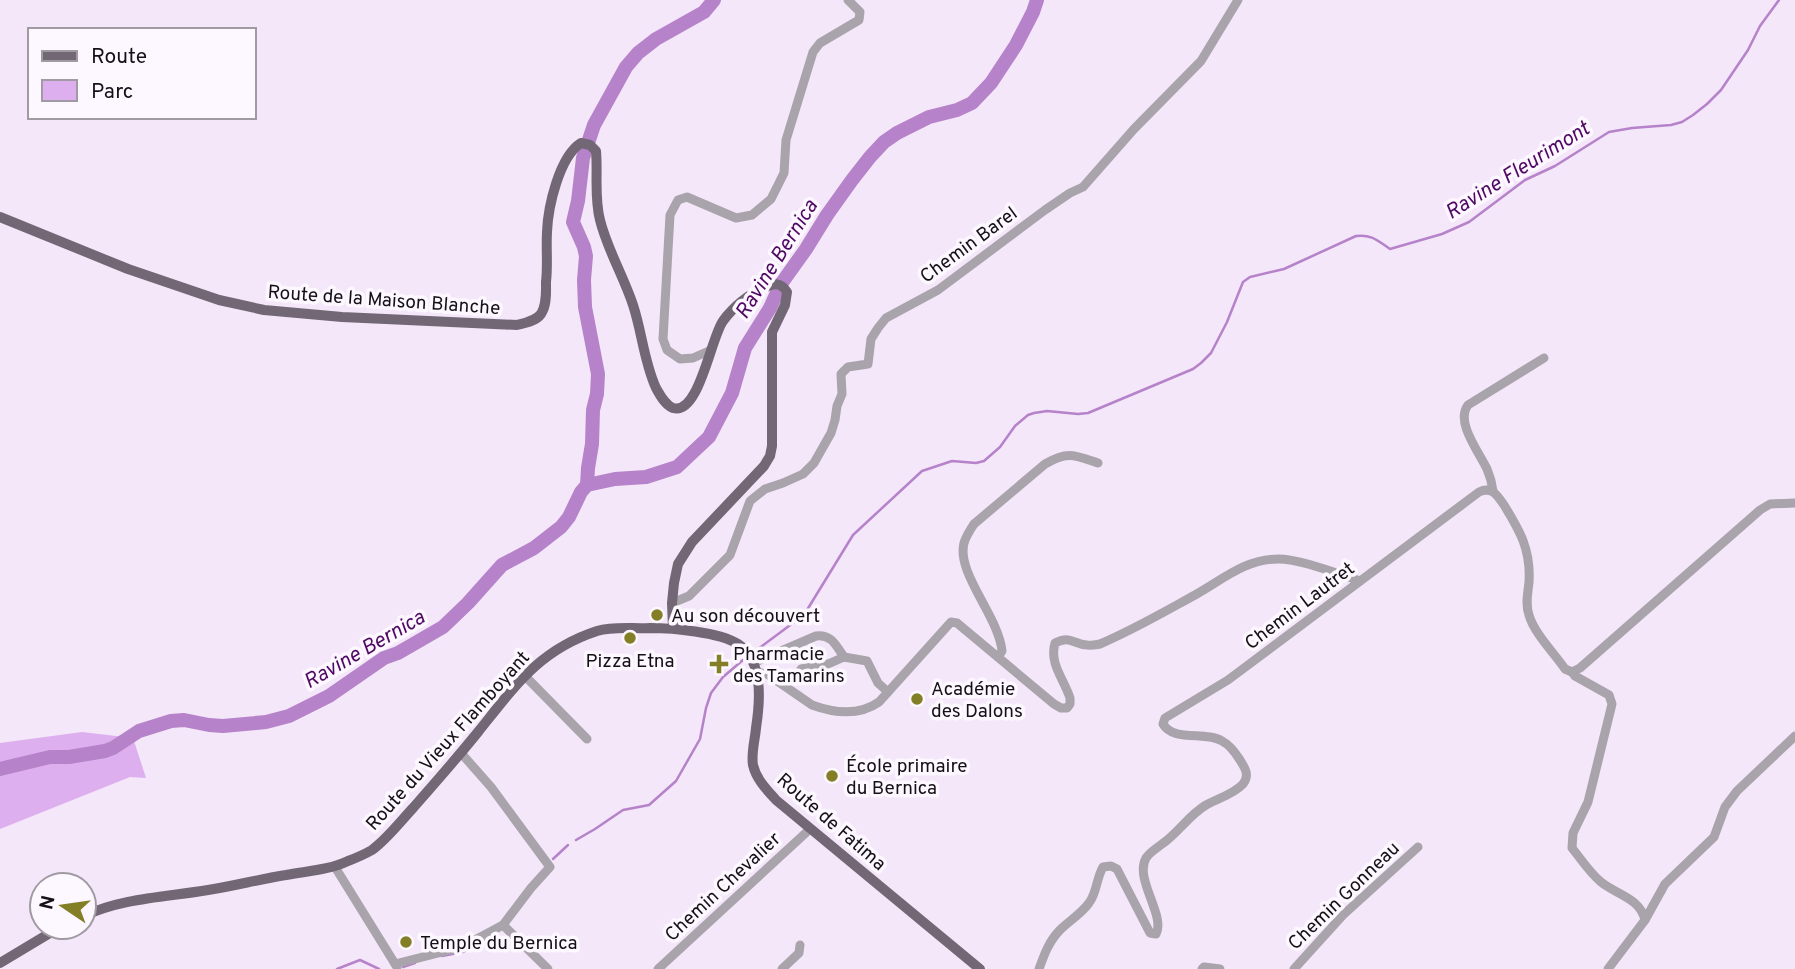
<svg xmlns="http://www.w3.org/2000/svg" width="1795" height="969" font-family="Overpass,sans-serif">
	<rect width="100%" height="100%" fill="#f4e7f9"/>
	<path fill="#ddafee" d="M 82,732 L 133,738 L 146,778 L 130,777 L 0,829 L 0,743 Z"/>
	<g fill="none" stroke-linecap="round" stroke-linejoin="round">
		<g stroke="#b682c9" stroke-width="2.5">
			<path d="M 758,649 L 793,623 L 807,610 L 853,535 L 922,471 L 952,461 L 976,463 L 984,461 L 1000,447 L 1015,426 L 1028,415 L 1034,413 L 1047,411 L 1078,414 L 1088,413 L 1193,369 L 1201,363 L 1211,353 L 1227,322 L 1243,282 L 1250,277 L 1284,269 L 1356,236 C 1372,234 1378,241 1390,249 L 1442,234 L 1469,222 L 1525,180 L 1555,166 L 1609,132 L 1632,128 L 1671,125 L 1682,122 L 1693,115 L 1707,104 L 1721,90 L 1748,50 L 1760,26 L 1779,0"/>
			<path d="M 576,840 L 595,829 L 623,810 L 649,805 L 676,781 L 700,739 L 706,708 L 711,693 L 723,677 L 743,660"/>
			<path d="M 553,859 L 568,845"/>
			<path d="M 442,956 L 463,952 L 484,940"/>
			<path d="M 403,967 L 415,963"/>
			<path d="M 337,969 L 360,960 L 379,969"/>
		</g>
		<g stroke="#b682c9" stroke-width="14">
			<path d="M 587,485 L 588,468 L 592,444 L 593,410 L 597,394 L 598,374 L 585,307 L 584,280 L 586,256 L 584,247 L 573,222 L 578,201 L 583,158 L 594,125 L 626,67 L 638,53 L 656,39 L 704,12 L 714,0"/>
			<path d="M 0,769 L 50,757 L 69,757 L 105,751 L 113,748 L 139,731 L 171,721 L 184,720 L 209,725 L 223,726 L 266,722 L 289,716 L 329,696 L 384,658 L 398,653 L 443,627 L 468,603 L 502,565 L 534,548 L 561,527 L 569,517 L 581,492 L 587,485 L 615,479 L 646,477 L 677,467 L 709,437 L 732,393 L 745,348 L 770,308 L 781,284 L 806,249 L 827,215 L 852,180 L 870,157 L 884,142 L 897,133 L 929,117 L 957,110 L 972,103 L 991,83 L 1016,45 L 1033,12 L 1037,0"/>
		</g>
		<g stroke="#a9a4ab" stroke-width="9">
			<path d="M 711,350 L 693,358 L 680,359 L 667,350 L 663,339 L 670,215 L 678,200 L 687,197 L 736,218 L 752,215 L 771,199 L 784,173 L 786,140 L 813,52 L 820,43 L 859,20 L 860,12 L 848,0"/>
			<path d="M 1493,491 C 1492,483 1490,476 1487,469 C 1479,452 1455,422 1468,405 L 1544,358"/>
			<path d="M 672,603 L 689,596 L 730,555 L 750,501 L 765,489 L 783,483 L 803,474 L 814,463 L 831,433 L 835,420 L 837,406 L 842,394 L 841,374 L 848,367 L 868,364 L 871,339 L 878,328 L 886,318 L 938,290 L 1045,210 L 1070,193 L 1083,187 L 1134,129 L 1201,61 L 1238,0"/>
			<path d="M 998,657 L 1002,651 C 999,617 956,573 964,543 C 966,536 970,530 974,524 L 1045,464 C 1068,451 1074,455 1098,463"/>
			<path d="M 753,663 L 816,636 C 832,634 836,646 844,657"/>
			<path d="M 801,669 L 828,664 L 844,657 L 867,661 L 878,683 L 888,692"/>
			<path d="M 756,672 L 767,674 L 812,705 C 834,713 859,716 879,702 L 951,622 L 957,623 L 1054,704 L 1061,708 L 1067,708 L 1070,704 L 1070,698 C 1064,679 1049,664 1055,643 C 1070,635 1073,644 1087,645 C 1091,646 1095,645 1100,644 C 1133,630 1164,612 1195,595 C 1222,580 1245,559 1278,559 C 1301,559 1338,574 1360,581"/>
			<path d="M 1572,672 L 1575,676 L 1609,695 L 1612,704 L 1588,802 L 1573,833 L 1572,848 C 1581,859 1590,873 1601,882 C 1617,895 1640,898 1645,920 L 1608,969"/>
			<path d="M 524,675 L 587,739"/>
			<path d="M 335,867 L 397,967"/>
			<path d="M 1645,920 L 1665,884 L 1714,837 L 1725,807 L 1737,791 L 1795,736"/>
			<path d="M 503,925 L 548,969"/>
			<path d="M 395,964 L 462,947 L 503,925 L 531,888 L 550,867 L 491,787 L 461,753"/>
			<path d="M 658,969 L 810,829"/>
			<path d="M 782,969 L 799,953 L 800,945"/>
			<path d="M 1039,969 C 1044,955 1049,941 1060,930 C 1069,921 1081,914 1089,903 C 1097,893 1096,879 1103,867 L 1111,866 L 1117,869 L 1150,933 L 1156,934 C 1166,916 1134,879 1146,858 C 1150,852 1157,848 1162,844 C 1178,833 1189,815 1206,805 C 1217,799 1234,794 1243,784 C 1250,775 1245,768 1240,760 C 1235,752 1230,745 1222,741 C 1206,731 1173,742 1163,724 L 1165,718 L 1228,680 L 1479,492 C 1492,486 1497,495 1504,505 C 1520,531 1531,550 1529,582 C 1528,593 1525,604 1529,615 C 1534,633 1554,653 1565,669 L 1572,672 L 1580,668 L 1760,510 L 1770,504 L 1795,503"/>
			<path d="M 1202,969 L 1204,967 L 1220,969"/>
			<path d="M 1294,969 L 1343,915 L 1418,847"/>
		</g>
		<g stroke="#726875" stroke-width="10">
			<path d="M 0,217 L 128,269 L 219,300 L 264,310 L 342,317 L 517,325 C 525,323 536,321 541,314 C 547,305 546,292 546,282 C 548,265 546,249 547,232 C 548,207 559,157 581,143 L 590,145 L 596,151 C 598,174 594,197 600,220 C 607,249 624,277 633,305 C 642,332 644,362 656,388 C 660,395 665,405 673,408 C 699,416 711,337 723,321 C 733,307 749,294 764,288 C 774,283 781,282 787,292 L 785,305 L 772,332 L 772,446 L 770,456 L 764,466 L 692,542 L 678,564 L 674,583 L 672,603 L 673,628"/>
			<path d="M 84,916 C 122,898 167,897 208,890 C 234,886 260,879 286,875 C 307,871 329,870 348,861 C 356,858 365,854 372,850 C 387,839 400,822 413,808 C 435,783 457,758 478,732 C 515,686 539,650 597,631 C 614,626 633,629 650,628 C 672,628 719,632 738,644 C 764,661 760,702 756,728 C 755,740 751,753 753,765 C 756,779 767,790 776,800 L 980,969"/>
			<path d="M 0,963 L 60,927"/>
		</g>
	</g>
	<g fill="#837f26" stroke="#fdf7ff" stroke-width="2.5">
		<circle cx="657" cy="615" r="7"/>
		<circle cx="630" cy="638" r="7"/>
		<path d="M715.5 653.5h7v7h7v7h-7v7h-7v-7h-7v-7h7z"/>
		<circle cx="917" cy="699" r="7"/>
		<circle cx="832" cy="776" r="7"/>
		<circle cx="406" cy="942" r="7"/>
	</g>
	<g text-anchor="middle" stroke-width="7" stroke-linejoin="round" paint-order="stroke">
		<g font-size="19" fill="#141016" stroke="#fdf7ff">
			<text transform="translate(968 244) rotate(-36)" y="7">Chemin Barel</text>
			<text transform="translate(384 299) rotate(4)" y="7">Route de la Maison Blanche</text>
			<text transform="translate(1299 605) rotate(-37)" y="7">Chemin Lautret</text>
			<text transform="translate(447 740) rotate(-48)" y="7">Route du Vieux Flamboyant</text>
			<text transform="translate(832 821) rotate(41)" y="7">Route de Fatima</text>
			<text transform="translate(722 886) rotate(-43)" y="7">Chemin Chevalier</text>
			<text transform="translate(1343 895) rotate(-44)" y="7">Chemin Gonneau</text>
		</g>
		<g font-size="19" fill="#141016" stroke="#fdf7ff" text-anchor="start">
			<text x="671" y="622">Au son découvert</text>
			<text x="733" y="660">Pharmacie<tspan x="733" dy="22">des Tamarins</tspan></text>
			<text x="630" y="667" text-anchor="middle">Pizza Etna</text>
			<text x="931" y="695">Académie<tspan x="931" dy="22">des Dalons</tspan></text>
			<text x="846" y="772">École primaire<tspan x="846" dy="22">du Bernica</tspan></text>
			<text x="420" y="949">Temple du Bernica</text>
		</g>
		<g font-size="21" font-style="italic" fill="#4f0863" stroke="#fdf7ff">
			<text transform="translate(1517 170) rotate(-32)" y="7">Ravine Fleurimont</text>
			<text transform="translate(776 259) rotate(-58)" y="7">Ravine Bernica</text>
			<text transform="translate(364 649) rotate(-30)" y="7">Ravine Bernica</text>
		</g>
	</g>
	<rect x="28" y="28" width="228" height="91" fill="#fdf7ff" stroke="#a09ba2" stroke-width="2"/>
	<rect x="42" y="51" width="35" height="10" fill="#726875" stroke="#a09ba2" stroke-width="2"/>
	<text x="91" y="63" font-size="21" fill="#141016">Route</text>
	<rect x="42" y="80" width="35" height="21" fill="#ddafee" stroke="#a09ba2" stroke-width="2"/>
	<text x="91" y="98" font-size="21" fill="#141016">Parc</text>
	<g transform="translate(63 906) rotate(283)"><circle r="33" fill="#fdf7ff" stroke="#a09ba2" stroke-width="2"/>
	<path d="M0-5L12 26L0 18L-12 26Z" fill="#837f26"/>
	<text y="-10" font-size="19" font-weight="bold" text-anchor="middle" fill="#141016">N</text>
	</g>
</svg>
